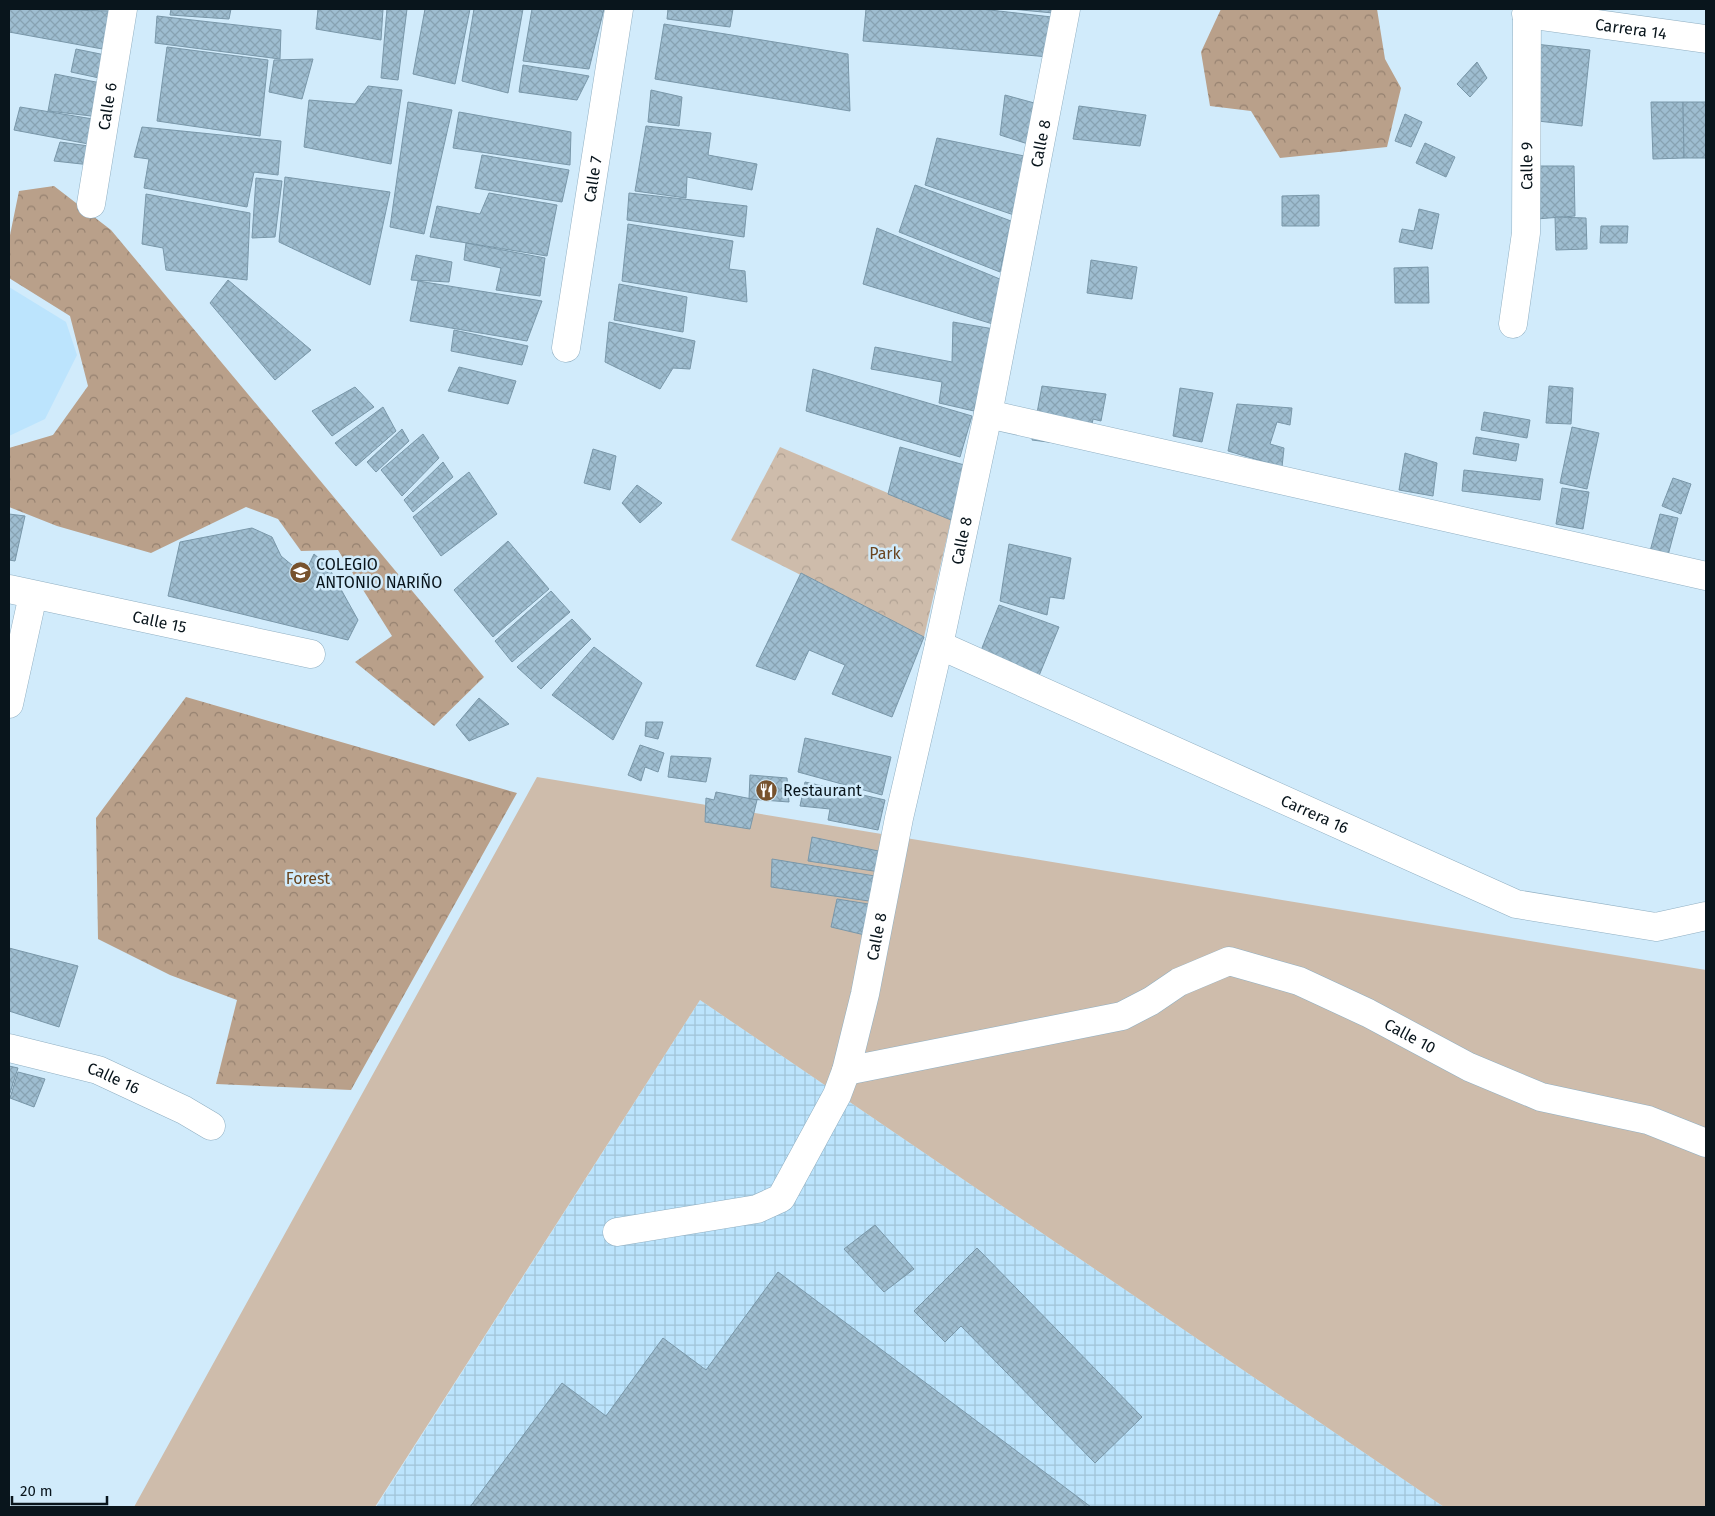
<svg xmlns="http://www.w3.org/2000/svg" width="1715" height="1516" font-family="'Fira Sans',sans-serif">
	<defs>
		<pattern id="industrial-grid" width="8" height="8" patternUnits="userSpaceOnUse" patternTransform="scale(1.25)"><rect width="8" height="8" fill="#bce4fd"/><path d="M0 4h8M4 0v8" fill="none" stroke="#a0c3d8"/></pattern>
		<pattern id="forest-crowns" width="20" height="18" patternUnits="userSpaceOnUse" patternTransform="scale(1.25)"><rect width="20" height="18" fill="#b9a08a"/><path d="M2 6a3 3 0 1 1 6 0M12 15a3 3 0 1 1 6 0" fill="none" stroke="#958170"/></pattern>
		<pattern id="park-crowns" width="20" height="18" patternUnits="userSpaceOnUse" patternTransform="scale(1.25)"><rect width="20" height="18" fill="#cebcab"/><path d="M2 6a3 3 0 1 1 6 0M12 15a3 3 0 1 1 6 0" fill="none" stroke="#b0a193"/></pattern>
		<pattern id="building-cross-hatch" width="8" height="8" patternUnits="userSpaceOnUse" patternTransform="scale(1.25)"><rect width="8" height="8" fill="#9ebdd0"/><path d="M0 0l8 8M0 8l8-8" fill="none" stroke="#87a2b2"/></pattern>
	</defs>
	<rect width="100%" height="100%" fill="#d1ebfb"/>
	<path fill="#bce4fd" d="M 9,287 L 66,322 L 77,355 L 45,419 L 9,436 Z"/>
	<path fill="url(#industrial-grid)" d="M 700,1000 L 1444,1507 L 376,1507 Z"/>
	<path fill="#cebcab" d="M 537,777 L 1706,970 L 1706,1507 L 1444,1507 L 700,1000 L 375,1507 L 134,1507 Z"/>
	<g fill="url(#forest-crowns)">
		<path d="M 1221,9 L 1377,9 L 1385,59 L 1401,88 L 1387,147 L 1280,158 L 1251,111 L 1210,106 L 1201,52 Z"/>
		<path d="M 54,186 L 111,230 L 484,677 L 434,726 L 355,662 L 392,636 L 338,550 L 301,551 L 278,519 L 246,507 L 151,553 L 57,526 L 9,507 L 9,448 L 53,435 L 88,386 L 70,316 L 9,278 L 9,240 L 19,191 Z"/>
		<path d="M 186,697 L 517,793 L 351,1090 L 216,1084 L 237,1000 L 170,975 L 98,939 L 96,818 Z"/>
	</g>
	<path fill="url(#park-crowns)" d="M 780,447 L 951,520 L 924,637 L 731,540 Z"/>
	<g fill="url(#building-cross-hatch)" stroke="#7997a9">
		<path d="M 9,9 L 115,11 L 108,50 L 9,32 Z"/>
		<path d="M 171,9 L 231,9 L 229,19 L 170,15 Z"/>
		<path d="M 318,9 L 383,9 L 381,40 L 316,29 Z"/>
		<path d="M 387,9 L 407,9 L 398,80 L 381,78 Z"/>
		<path d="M 425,9 L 470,9 L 455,84 L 413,74 Z"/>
		<path d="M 474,9 L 523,9 L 508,93 L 462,81 Z"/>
		<path d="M 532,9 L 604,9 L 589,69 L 523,61 Z"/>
		<path d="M 668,9 L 733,9 L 730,27 L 667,19 Z"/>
		<path d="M 866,9 L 981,9 L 1052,17 L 1049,57 L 863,41 Z"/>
		<path d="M 1011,9 L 1054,9 L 1053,13 Z"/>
		<path d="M 157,16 L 281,30 L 280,59 L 155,43 Z"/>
		<path d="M 664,24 L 848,54 L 850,111 L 655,79 Z"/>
		<path d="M 1535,44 L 1590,50 L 1582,126 L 1529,120 Z"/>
		<path d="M 167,47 L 268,60 L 260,136 L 157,121 Z"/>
		<path d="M 76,49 L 110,56 L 104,79 L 71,72 Z"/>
		<path d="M 313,59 L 302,99 L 269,92 L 274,60 Z"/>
		<path d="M 1477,62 L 1487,78 L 1470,97 L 1457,84 Z"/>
		<path d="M 523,65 L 589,76 L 577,100 L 519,92 Z"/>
		<path d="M 55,74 L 106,84 L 100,117 L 48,111 Z"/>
		<path d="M 368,86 L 402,90 L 391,164 L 304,147 L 309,100 L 355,104 Z"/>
		<path d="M 651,90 L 682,97 L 679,126 L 648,122 Z"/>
		<path d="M 1005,95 L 1038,104 L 1028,144 L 1000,135 Z"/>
		<path d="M 408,102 L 452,110 L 424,234 L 390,227 Z"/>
		<path d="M 1651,102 L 1683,102 L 1684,158 L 1653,159 Z"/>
		<path d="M 1683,102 L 1706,102 L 1706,158 L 1684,158 Z"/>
		<path d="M 1079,106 L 1146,115 L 1140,146 L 1073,139 Z"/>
		<path d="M 20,107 L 99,120 L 94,145 L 14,130 Z"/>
		<path d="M 459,112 L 571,132 L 570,165 L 453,148 Z"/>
		<path d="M 1405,114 L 1422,122 L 1411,147 L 1395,141 Z"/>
		<path d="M 646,126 L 711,133 L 708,155 L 757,164 L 752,190 L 687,177 L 686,198 L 635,191 Z"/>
		<path d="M 142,127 L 281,141 L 278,175 L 254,172 L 247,207 L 144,188 L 149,159 L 134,157 Z"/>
		<path d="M 937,138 L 1029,157 L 1014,215 L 925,185 Z"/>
		<path d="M 60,142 L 96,147 L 91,165 L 54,161 Z"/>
		<path d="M 1425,143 L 1455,157 L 1446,177 L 1416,163 Z"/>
		<path d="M 482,155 L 569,170 L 562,202 L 475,188 Z"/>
		<path d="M 1536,166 L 1574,166 L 1575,216 L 1536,219 Z"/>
		<path d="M 285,177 L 390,192 L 370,285 L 279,242 Z"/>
		<path d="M 256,178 L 282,181 L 275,237 L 252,238 Z"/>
		<path d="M 915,185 L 1011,221 L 1000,272 L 899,232 Z"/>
		<path d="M 489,193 L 557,205 L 547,256 L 430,237 L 437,206 L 480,214 Z"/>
		<path d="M 629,193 L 747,206 L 744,237 L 627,220 Z"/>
		<path d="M 146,194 L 250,213 L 247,280 L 166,270 L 163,248 L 142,244 Z"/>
		<path d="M 1319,195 L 1319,226 L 1282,226 L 1282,196 Z"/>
		<path d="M 1419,209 L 1439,214 L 1432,249 L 1399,242 L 1402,229 L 1414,231 Z"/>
		<path d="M 1555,217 L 1586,218 L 1587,249 L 1556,250 Z"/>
		<path d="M 628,224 L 733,241 L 729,269 L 745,271 L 747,302 L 622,281 Z"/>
		<path d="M 1601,226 L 1628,226 L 1627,243 L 1600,243 Z"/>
		<path d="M 877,228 L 1007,282 L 996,325 L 863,284 Z"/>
		<path d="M 466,243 L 545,258 L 540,296 L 496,290 L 501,268 L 464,260 Z"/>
		<path d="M 416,255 L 452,262 L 449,282 L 411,280 Z"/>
		<path d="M 1091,260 L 1137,267 L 1132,299 L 1087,293 Z"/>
		<path d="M 1428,267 L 1429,303 L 1395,303 L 1394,268 Z"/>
		<path d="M 228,280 L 311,350 L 275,380 L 210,303 Z"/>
		<path d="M 418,281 L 542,301 L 527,341 L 410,321 Z"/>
		<path d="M 619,284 L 687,297 L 683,332 L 614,320 Z"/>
		<path d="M 609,322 L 695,341 L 690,369 L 673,368 L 660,389 L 605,362 Z"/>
		<path d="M 953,322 L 994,329 L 974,411 L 939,403 L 942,382 L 871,369 L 875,347 L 952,362 Z"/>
		<path d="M 454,330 L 528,346 L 522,365 L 451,351 Z"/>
		<path d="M 459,367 L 516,381 L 508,404 L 448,391 Z"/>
		<path d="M 813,369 L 972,416 L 960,457 L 806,411 Z"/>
		<path d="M 1042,386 L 1106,394 L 1101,421 L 1093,419 L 1088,447 L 1032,440 Z"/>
		<path d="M 1549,386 L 1573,388 L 1571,424 L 1546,423 Z"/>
		<path d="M 355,387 L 374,407 L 332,436 L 312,411 Z"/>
		<path d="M 1180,388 L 1213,393 L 1202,442 L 1173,436 Z"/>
		<path d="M 1237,404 L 1292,408 L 1290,425 L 1277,422 L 1270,444 L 1284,448 L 1282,467 L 1228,451 Z"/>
		<path d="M 383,407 L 396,431 L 356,466 L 335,443 Z"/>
		<path d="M 1484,412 L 1530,420 L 1527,438 L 1481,430 Z"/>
		<path d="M 1572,427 L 1599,433 L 1587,489 L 1560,483 Z"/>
		<path d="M 402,429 L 409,441 L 376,472 L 367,462 Z"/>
		<path d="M 423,434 L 439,458 L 402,496 L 381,470 Z"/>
		<path d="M 1476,437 L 1519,444 L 1516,461 L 1473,454 Z"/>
		<path d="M 900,447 L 968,466 L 951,520 L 888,494 Z"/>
		<path d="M 593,449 L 616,456 L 610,490 L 584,483 Z"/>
		<path d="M 1405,453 L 1437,463 L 1433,496 L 1399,490 Z"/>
		<path d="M 443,462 L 453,477 L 413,512 L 404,500 Z"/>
		<path d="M 1464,470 L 1543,479 L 1540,500 L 1462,491 Z"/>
		<path d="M 469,472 L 497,514 L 441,556 L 413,517 Z"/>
		<path d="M 1673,478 L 1691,484 L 1681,514 L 1662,506 Z"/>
		<path d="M 637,485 L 662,503 L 640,523 L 622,503 Z"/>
		<path d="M 1562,488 L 1589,492 L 1583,529 L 1556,524 Z"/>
		<path d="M 9,514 L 25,516 L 15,561 L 9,560 Z"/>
		<path d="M 1660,514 L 1678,518 L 1667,559 L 1649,555 Z"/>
		<path d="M 252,528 L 272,537 L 281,556 L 304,575 L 314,554 L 328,566 L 358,620 L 348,640 L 168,596 L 180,542 Z"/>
		<path d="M 508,541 L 549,589 L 493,637 L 454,590 Z"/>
		<path d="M 1009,544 L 1071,558 L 1064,599 L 1050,597 L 1047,615 L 1000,601 Z"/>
		<path d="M 801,573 L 924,637 L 892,717 L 832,694 L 845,665 L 809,650 L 795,680 L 756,666 Z"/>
		<path d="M 551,591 L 570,612 L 512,662 L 495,641 Z"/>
		<path d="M 999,605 L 1059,627 L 1036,683 L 978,658 Z"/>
		<path d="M 572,619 L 591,639 L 541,689 L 517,667 Z"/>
		<path d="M 594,647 L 642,683 L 613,740 L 552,695 Z"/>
		<path d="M 479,698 L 509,724 L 469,741 L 456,725 Z"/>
		<path d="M 646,722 L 663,722 L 658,739 L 645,736 Z"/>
		<path d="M 805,738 L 891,757 L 882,795 L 798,772 Z"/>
		<path d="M 640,745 L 664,753 L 658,772 L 645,767 L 641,781 L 628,775 Z"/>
		<path d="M 671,756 L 711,758 L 706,782 L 668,777 Z"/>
		<path d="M 750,775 L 787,778 L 789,802 L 749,799 Z"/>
		<path d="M 805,782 L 885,800 L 878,830 L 828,820 L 830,809 L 800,806 Z"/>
		<path d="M 716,792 L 757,800 L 750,829 L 705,822 L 706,798 L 714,800 Z"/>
		<path d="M 812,837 L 883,852 L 880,872 L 808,861 Z"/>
		<path d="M 772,859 L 881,877 L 876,902 L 771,887 Z"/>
		<path d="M 837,899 L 875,905 L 869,936 L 831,927 Z"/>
		<path d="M 9,948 L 78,966 L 59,1027 L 9,1011 Z"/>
		<path d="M 9,1066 L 18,1068 L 9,1096 Z"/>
		<path d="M 18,1072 L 45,1079 L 34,1107 L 10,1098 Z"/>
		<path d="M 875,1225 L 914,1269 L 884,1292 L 844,1249 Z"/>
		<path d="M 977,1248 L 1142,1417 L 1095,1463 L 961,1326 L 945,1342 L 914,1311 Z"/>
		<path d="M 778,1272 L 1091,1507 L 470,1507 L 562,1383 L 606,1416 L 663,1338 L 706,1370 Z"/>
	</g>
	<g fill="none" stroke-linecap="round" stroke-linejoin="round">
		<defs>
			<g id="minor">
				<path id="s1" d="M 1526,14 L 1706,39"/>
				<path id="s2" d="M 91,204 L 123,9"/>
				<path id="s3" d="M 1513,324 L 1526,233 L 1527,9"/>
				<path id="s4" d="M 566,348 L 619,9"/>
				<path d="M 988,414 L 1706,576"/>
				<path id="s5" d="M 9,589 L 311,654"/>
				<path id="s6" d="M 939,645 L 1516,904 L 1656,927 L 1706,916"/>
				<path d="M 9,704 L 33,595"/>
				<path id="s7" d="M 9,1048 L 98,1070 L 184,1110 L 211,1126"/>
				<path id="s8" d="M 846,1071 L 1122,1016 L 1151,1001 L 1179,982 L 1229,961 L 1299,981 L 1368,1013 L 1469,1067 L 1541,1097 L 1648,1120 L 1706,1143"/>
				<path id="s9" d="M 617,1232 L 757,1209 L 781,1198 L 837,1095 L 846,1071 L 865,994 L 899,818 L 939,645 L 988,414 L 1066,9"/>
			</g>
		</defs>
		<use href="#minor" stroke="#90afc2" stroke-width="29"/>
		<use href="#minor" stroke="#fff" stroke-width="28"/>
	</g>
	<defs>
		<symbol id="school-disc" viewBox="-11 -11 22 22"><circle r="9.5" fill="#77522d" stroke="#d1ebfb"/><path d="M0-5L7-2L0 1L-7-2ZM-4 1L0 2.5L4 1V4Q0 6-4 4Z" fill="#fff"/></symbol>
		<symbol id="restaurant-disc" viewBox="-11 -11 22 22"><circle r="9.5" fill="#77522d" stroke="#d1ebfb"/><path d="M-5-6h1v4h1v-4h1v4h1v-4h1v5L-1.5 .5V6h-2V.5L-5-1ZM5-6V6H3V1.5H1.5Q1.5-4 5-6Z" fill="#fff"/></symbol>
	</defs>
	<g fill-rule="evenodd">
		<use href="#school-disc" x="288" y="560" width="25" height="25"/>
		<use href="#restaurant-disc" x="754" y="778" width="25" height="25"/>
	</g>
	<g text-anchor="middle" stroke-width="5" stroke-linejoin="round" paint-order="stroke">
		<g font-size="16" fill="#09151c" stroke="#d1ebfb">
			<text dy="6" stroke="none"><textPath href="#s1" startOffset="106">Carrera 14</textPath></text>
			<text dy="6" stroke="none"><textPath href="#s2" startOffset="99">Calle 6</textPath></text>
			<text dy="6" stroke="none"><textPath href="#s9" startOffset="1259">Calle 8</textPath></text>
			<text dy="6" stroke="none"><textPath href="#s3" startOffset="159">Calle 9</textPath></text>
			<text dy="6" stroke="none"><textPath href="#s4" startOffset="171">Calle 7</textPath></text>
			<text dy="6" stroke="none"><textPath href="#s9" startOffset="854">Calle 8</textPath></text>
			<text dy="6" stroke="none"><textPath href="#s5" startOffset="154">Calle 15</textPath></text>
			<text dy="6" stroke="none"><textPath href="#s6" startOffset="412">Carrera 16</textPath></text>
			<text dy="6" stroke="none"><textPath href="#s9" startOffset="449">Calle 8</textPath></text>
			<text dy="6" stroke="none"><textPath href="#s8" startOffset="599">Calle 10</textPath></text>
			<text dy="6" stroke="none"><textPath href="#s7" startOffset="109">Calle 16</textPath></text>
		</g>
		<g font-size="16" fill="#69441e" stroke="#d1ebfb">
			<text x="885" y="559">Park</text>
			<text x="308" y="884">Forest</text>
		</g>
		<g font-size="16" fill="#09151c" stroke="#d1ebfb" text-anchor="start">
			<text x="316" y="570">COLEGIO<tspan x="316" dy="18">ANTONIO NARIÑO</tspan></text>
			<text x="783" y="796">Restaurant</text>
		</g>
	</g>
	<rect width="1715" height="1516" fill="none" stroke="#09151c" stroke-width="20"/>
	<path d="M12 1496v8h95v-8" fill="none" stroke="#09151c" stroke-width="2.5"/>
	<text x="20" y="1496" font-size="15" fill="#09151c" stroke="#d1ebfb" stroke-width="4" paint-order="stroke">20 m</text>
</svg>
